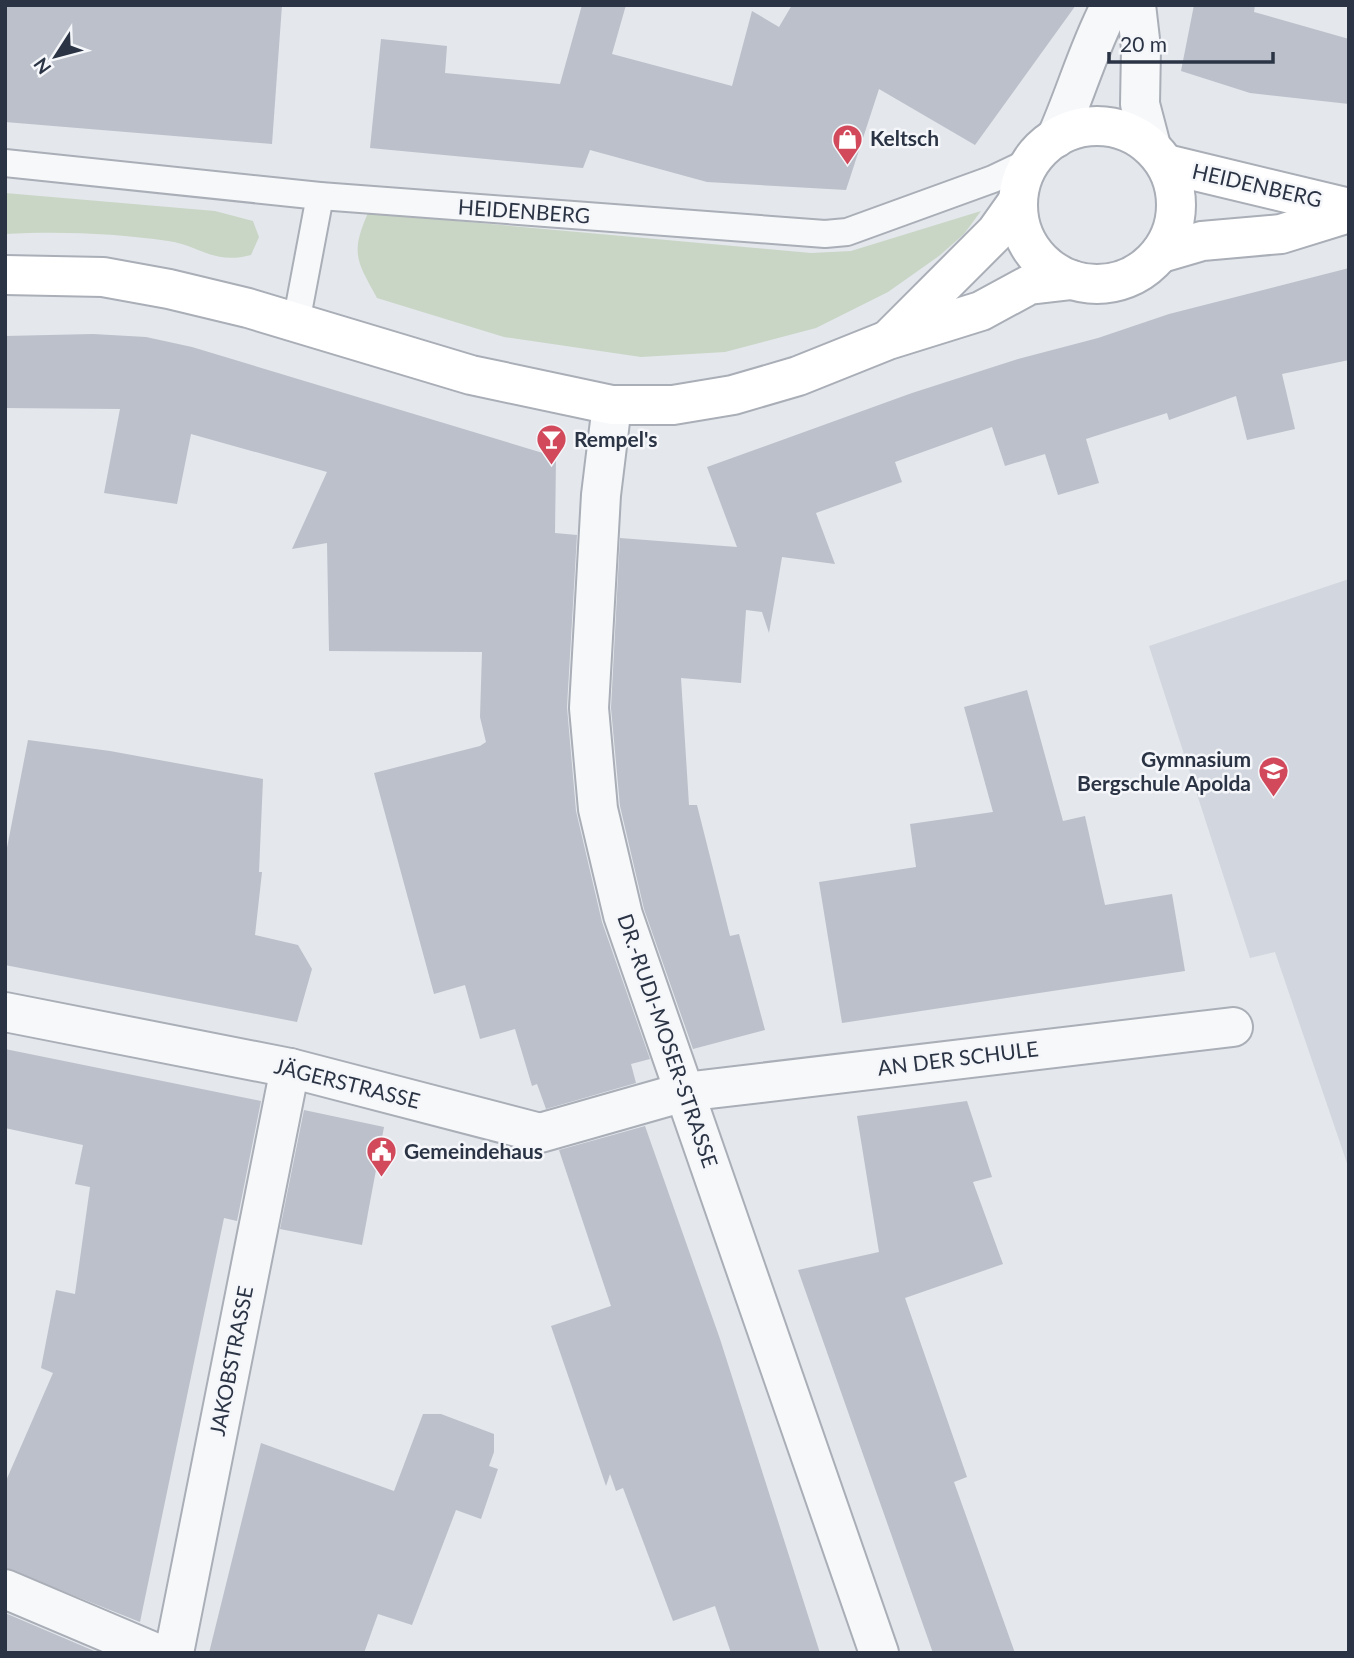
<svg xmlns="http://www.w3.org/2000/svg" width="1354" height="1658" font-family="Lato,sans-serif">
	<rect width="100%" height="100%" fill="#e4e7ec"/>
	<path fill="#d2d6de" d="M 1349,579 L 1349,1169 L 1275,952 L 1250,958 L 1149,646 Z"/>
	<g fill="#c9d6c5">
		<path d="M 5,193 L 215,211 L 253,221 L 259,237 L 251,255 C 214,265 201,246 168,241 C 115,233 58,231 5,234 Z"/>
		<path d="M 981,211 L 964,234 L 939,256 L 888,292 L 816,328 L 725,352 L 641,357 L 504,337 L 377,298 C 357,261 350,254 368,213 L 811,253 L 851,251 Z"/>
	</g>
	<g fill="#bbc0ca">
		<path d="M 5,5 L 282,5 L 272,144 L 5,122 Z"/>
		<path d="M 582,5 L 626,5 L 612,54 L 732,86 L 752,11 L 779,27 L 792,5 L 1076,5 L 975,145 L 879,89 L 846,190 L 707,182 L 590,150 L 583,168 L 370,148 L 381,39 L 447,46 L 445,73 L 560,84 Z"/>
		<path d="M 1194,5 L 1255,5 L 1254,12 L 1349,39 L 1349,104 L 1250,93 L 1181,71 Z"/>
		<path d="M 1349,268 L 1349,360 L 1282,374 L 1295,429 L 1247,440 L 1236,396 L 1169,420 L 1167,413 L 1086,439 L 1099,483 L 1058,495 L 1045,454 L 1005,466 L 992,427 L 895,462 L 902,482 L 816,513 L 835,564 L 782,557 L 769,633 L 762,612 L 746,610 L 741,683 L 681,678 L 689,805 L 697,805 L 730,936 L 739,934 L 765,1030 L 693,1049 L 644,909 L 620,806 L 611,708 L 620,538 L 737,547 L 707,467 L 912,393 L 1018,359 L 1098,338 L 1169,314 Z"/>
		<path d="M 93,334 L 146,337 L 192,347 L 556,457 L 555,533 L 577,535 L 567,707 L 576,811 L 602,922 L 650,1059 L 631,1064 L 636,1083 L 546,1109 L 537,1084 L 532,1086 L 515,1029 L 480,1039 L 465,985 L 434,994 L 374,773 L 480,746 L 486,742 L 480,717 L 482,652 L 329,651 L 327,543 L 292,549 L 327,472 L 191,434 L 177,504 L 104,493 L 120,409 L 5,408 L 5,336 Z"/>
		<path d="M 1027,690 L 1063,821 L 1085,816 L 1105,905 L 1172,894 L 1185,971 L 842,1023 L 819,882 L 916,867 L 910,824 L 993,812 L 964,707 Z"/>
		<path d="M 28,740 L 110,751 L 263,779 L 259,872 L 262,872 L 255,935 L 298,945 L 312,969 L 297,1022 L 5,965 L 5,858 Z"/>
		<path d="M 5,1049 L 261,1101 L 237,1221 L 224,1218 L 140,1622 L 5,1568 L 5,1483 L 53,1373 L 41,1368 L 56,1290 L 75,1294 L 90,1187 L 75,1184 L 83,1145 L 5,1128 Z"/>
		<path d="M 967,1101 L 992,1177 L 973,1182 L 1003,1264 L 905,1298 L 967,1477 L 954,1482 L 1015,1653 L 933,1653 L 798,1270 L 879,1252 L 857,1116 Z"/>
		<path d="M 304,1110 L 384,1127 L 362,1245 L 280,1229 Z"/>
		<path d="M 645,1126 L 720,1339 L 820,1653 L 731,1653 L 715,1606 L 673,1621 L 623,1488 L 616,1491 L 610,1474 L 606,1486 L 551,1326 L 611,1306 L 559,1150 Z"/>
		<path d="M 423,1414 L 441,1414 L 494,1434 L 494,1452 L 489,1466 L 498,1469 L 481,1519 L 456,1510 L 412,1625 L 378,1614 L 364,1653 L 209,1653 L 261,1443 L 394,1491 Z"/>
		<path d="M 5,1613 L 99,1653 L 5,1653 Z"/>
	</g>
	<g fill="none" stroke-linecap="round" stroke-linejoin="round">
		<defs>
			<g id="lane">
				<path d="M 5,163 L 320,196 L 825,234 L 847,232 L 993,179 L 1031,161"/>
				<path d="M 296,323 L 320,196"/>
			</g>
			<g id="street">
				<path d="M 1136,5 L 1141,48 L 1140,104 L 1151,146"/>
				<path d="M 1056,138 C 1076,94 1088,48 1111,5"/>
				<path d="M 612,405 L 601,495 L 589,708 L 598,809 L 623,915 L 879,1653"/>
				<path d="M 5,1012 L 290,1068 L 540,1133 L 684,1092 L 1233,1027"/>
				<path d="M 5,1589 L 156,1653"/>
				<path d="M 174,1653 L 290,1068"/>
			</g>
			<g id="secondary">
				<circle cx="1097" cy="205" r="79"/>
				<path d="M 1166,164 L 1349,208"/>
				<path d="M 1161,253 L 1202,241 L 1281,234 L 1349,213"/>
				<path d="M 5,275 L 103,277 L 169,289 L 248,308 L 471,375 L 612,405 L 673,405 L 733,395 L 798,376 L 888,340 L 981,311 L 1029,285 L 1072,280"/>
				<path d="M 891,337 L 996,232 L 1018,201"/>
			</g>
		</defs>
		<use href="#lane" stroke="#a9aeb7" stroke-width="30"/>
		<use href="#street" stroke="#a9aeb7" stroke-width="42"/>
		<use href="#secondary" stroke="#a9aeb7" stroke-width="42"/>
		<use href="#lane" stroke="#f7f8fa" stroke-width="26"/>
		<use href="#street" stroke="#f7f8fa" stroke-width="38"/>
		<use href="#secondary" stroke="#fff" stroke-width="38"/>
	</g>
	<defs>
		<symbol id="shop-pin" viewBox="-11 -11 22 30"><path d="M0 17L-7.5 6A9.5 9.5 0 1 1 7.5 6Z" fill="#d1495b" stroke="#f4f6f9"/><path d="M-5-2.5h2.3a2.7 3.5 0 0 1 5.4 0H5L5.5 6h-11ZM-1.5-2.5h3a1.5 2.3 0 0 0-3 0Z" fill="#fff"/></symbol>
		<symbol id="bar-pin" viewBox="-11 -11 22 30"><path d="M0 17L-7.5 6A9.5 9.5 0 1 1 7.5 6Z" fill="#d1495b" stroke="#f4f6f9"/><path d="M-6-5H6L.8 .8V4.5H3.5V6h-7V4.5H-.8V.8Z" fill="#fff"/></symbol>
		<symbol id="school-pin" viewBox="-11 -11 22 30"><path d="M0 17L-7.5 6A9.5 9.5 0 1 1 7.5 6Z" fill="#d1495b" stroke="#f4f6f9"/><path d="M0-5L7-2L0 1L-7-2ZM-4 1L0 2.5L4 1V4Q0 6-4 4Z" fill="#fff"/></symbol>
		<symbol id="civic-pin" viewBox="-11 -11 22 30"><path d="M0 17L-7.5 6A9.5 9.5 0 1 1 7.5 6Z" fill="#d1495b" stroke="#f4f6f9"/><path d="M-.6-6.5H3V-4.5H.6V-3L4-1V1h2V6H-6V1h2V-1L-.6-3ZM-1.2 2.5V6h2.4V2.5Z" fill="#fff"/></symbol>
	</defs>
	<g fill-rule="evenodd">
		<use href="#shop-pin" x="830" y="122" width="35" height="47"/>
		<use href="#bar-pin" x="534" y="422" width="35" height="47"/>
		<use href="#school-pin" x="1256" y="754" width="35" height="47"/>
		<use href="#civic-pin" x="364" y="1134" width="35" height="47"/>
	</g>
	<g text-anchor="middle" stroke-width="5" stroke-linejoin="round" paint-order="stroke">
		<g font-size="21" font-weight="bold" fill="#2b3445" stroke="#f4f6f9" text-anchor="start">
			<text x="870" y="146">Keltsch</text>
			<text x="574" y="447">Rempel's</text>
			<text x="1251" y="767" text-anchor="end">Gymnasium<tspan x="1251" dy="24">Bergschule Apolda</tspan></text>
			<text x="404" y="1159">Gemeindehaus</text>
		</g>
		<g font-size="21" fill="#2b3445" stroke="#f4f6f9">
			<text transform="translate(1257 186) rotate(13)" y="7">HEIDENBERG</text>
			<text transform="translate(524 212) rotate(4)" y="7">HEIDENBERG</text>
			<text transform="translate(667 1041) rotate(71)" y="7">DR.-RUDI-MOSER-STRASSE</text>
			<text transform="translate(958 1059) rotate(-7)" y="7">AN DER SCHULE</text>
			<text transform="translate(347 1084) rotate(14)" y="7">JÄGERSTRASSE</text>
			<text transform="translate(232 1361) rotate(-79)" y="7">JAKOBSTRASSE</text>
		</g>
	</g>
	<rect width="1354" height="1658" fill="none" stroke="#2b3445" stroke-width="14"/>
	<g transform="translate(56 56) rotate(234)" stroke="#f4f6f9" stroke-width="5" paint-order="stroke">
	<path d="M0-5L12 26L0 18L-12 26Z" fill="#2b3445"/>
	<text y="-10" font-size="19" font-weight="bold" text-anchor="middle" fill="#2b3445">N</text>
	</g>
	<path d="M1109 52v10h164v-10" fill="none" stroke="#2b3445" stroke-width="3.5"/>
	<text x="1120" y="52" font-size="21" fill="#2b3445" stroke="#f4f6f9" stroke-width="5" paint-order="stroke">20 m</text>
</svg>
